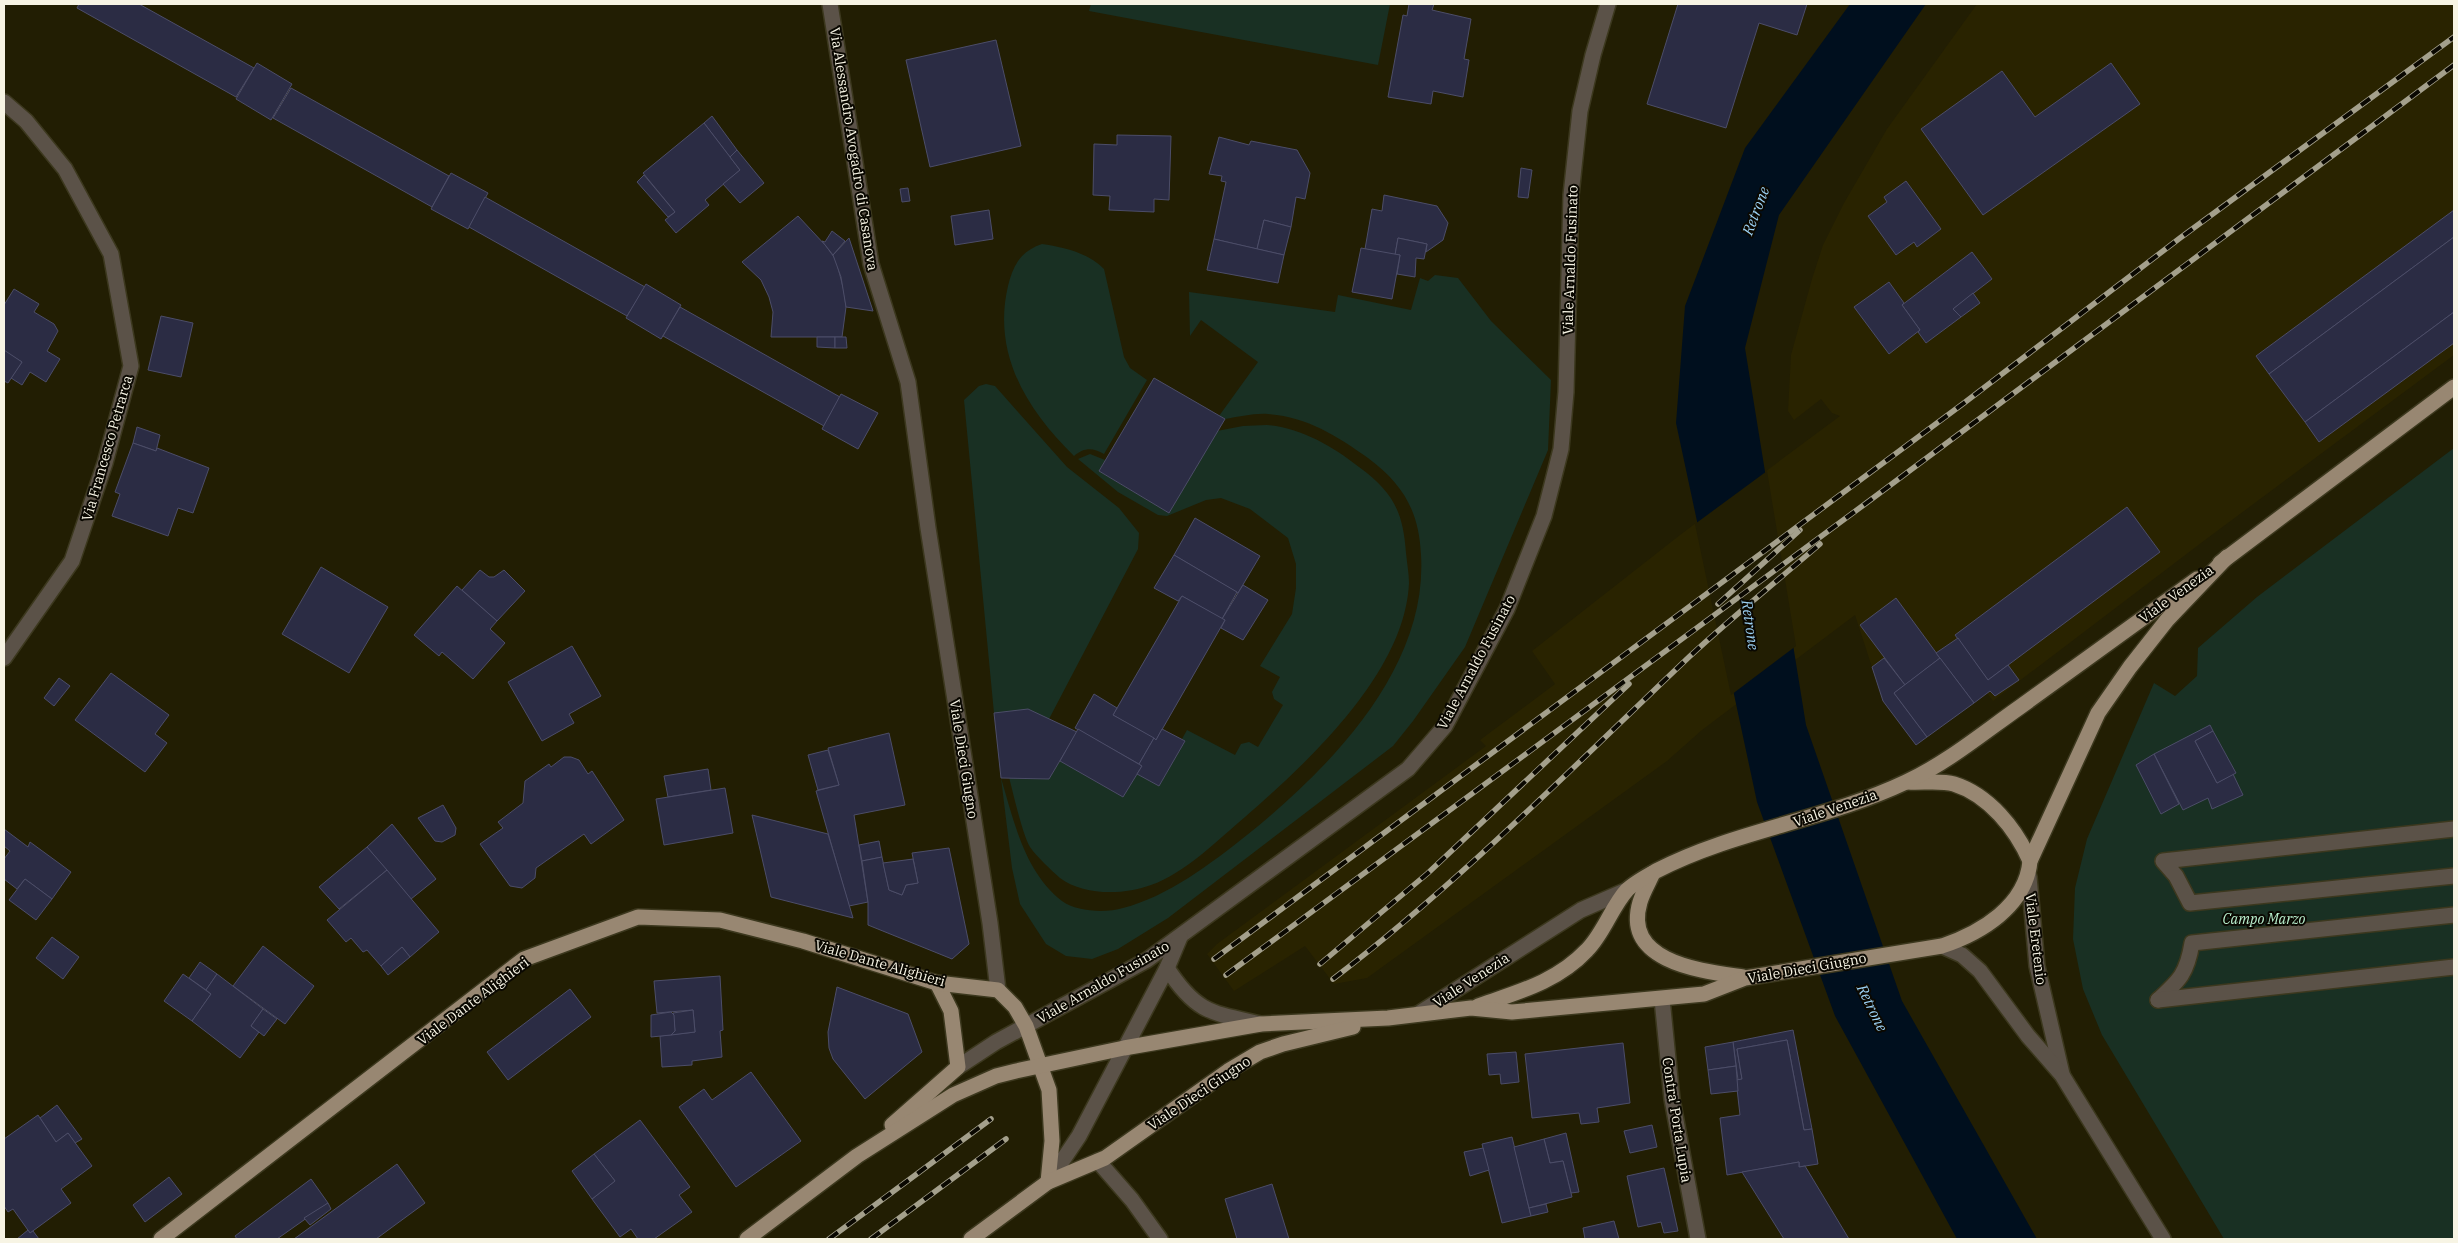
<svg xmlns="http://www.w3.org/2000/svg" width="2458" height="1243" font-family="'IBM Plex Serif',serif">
	<rect width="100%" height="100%" fill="#221e03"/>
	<path fill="#292300" d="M 1977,4 L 2454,4 L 2454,355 L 2205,540 L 1993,701 L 1987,693 L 1916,745 L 1883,701 L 1855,615 L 1702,730 L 1667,761 L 1367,978 L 1334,984 L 1305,946 L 1234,991 L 1207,954 L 1217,944 L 1486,746 L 1480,740 L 1555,684 L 1532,651 L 1680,535 L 1840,416 L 1832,413 L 1821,399 L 1794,420 L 1788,411 L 1791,355 L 1812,279 L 1823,245 L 1844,203 L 1887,129 Z"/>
	<g fill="#193023">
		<path d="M 1091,4 L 1390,4 L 1378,65 L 1089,11 Z"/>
		<path d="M 1042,244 C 1063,247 1089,253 1104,269 L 1124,357 L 1130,368 L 1147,380 L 1104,454 C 1093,448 1085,447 1074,456 C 1027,410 992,354 1008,286 C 1013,265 1021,251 1042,244 Z"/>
		<path d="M 1435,275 L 1458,278 L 1491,321 L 1551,380 L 1548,450 L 1465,647 L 1413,721 L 1393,746 L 1168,918 L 1118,949 L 1092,959 L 1066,956 L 1046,944 L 1020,904 L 1012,868 L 1001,778 C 1014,821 1024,871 1062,901 C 1077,912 1106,913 1123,908 C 1167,897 1212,863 1247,835 C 1329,769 1428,669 1421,555 C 1419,511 1403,484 1368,458 C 1338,436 1305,416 1268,414 C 1254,413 1238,417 1225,419 L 1219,416 L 1258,362 L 1201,320 L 1190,336 L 1189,292 L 1335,312 L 1338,295 L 1411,310 L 1420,278 L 1428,281 Z"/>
		<path d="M 986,384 L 995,386 L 1067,467 L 1119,508 L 1139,533 L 1138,549 L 1049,719 L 994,713 L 964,400 L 979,386 Z"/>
		<path d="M 1267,425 C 1301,428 1332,446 1359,467 C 1393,492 1403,511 1406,553 C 1407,563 1409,574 1409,583 C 1405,673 1308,762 1245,817 C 1219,839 1184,874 1151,885 C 1124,895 1084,896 1060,878 C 1051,870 1037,857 1030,847 C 1023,836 1013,793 1009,777 L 1049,779 L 1060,761 L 1123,797 L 1137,774 L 1159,786 L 1185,741 L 1182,739 L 1187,730 L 1235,755 L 1241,744 L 1249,742 L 1258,747 L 1283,705 L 1274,699 L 1272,692 L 1280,677 L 1260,666 L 1292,614 L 1296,588 L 1296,564 L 1288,538 L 1250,509 L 1221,498 L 1206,500 L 1167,516 L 1158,515 L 1118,492 L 1078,459 L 1090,454 L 1105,460 L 1099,471 L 1169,513 L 1217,431 L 1243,426 Z"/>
		<path d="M 2454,448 L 2454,1239 L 2224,1239 L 2102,1035 L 2083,989 L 2073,939 L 2075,888 L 2087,839 L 2154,683 L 2175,696 L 2197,676 L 2198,648 L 2257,597 Z"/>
	</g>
	<path fill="#000f1e" d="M 1850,4 L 1926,4 L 1779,215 L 1745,348 L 1806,725 L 1902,1001 L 2037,1239 L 1957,1239 L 1835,1016 L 1757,802 L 1676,423 L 1685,306 L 1745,148 Z"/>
	<path fill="#221e03" d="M 1767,471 L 1796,646 L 1731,695 L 1695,524 Z"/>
	<g fill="#2b2c44" stroke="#4c4d68">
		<path d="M 79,4 L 139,4 L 254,68 L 236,97 L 77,8 Z"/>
		<path d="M 1409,4 L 1434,4 L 1432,10 L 1471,19 L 1464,59 L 1469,60 L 1463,97 L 1433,91 L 1431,104 L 1388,97 L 1403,15 L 1407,16 Z"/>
		<path d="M 1678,4 L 1807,4 L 1797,35 L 1759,23 L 1726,128 L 1647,104 Z"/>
		<path d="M 996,40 L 1021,146 L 930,167 L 906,60 Z"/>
		<path d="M 257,63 L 292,84 L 271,120 L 236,99 Z"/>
		<path d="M 2111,63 L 2140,104 L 1983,215 L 1921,129 L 2002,71 L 2035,117 Z"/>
		<path d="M 291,88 L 449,176 L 432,207 L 273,118 Z"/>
		<path d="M 712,116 L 737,150 L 730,157 L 704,123 Z"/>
		<path d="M 704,123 L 740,170 L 705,200 L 709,205 L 676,233 L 665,220 L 675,212 L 643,173 Z"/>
		<path d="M 1117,135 L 1171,136 L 1169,200 L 1154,199 L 1154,212 L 1109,210 L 1110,196 L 1093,195 L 1094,144 L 1117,145 Z"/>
		<path d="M 1219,137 L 1249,145 L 1251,141 L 1297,150 L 1310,173 L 1305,199 L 1296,197 L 1291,227 L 1264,220 L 1257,249 L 1214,239 L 1226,182 L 1221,181 L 1222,176 L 1209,174 Z"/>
		<path d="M 737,150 L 764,183 L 740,203 L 723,184 L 740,170 L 730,157 Z"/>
		<path d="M 1521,168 L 1532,170 L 1528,198 L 1518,197 Z"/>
		<path d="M 451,173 L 488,193 L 468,229 L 431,209 Z"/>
		<path d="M 644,175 L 675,212 L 668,217 L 637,182 Z"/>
		<path d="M 1906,181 L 1941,229 L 1917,247 L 1914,242 L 1896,255 L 1868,216 L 1887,202 L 1884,197 Z"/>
		<path d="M 908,188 L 910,201 L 902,202 L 900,189 Z"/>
		<path d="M 1384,195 L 1437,206 L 1448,223 L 1443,240 L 1426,252 L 1427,244 L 1398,238 L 1395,255 L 1365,249 L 1372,209 L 1382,211 Z"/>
		<path d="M 485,197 L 645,287 L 627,316 L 469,227 Z"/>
		<path d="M 989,210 L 993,239 L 955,245 L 951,216 Z"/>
		<path d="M 2454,210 L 2454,237 L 2269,374 L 2256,356 Z"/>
		<path d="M 798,216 L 826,246 L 836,260 L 844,291 L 846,307 L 842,337 L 771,337 L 773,312 L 769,297 L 761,280 L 742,262 Z"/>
		<path d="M 1264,220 L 1291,227 L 1284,255 L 1257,249 Z"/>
		<path d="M 832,231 L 845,241 L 833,255 L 822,241 L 825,242 Z"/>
		<path d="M 2454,237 L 2454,312 L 2305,422 L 2269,374 Z"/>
		<path d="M 849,238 L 873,311 L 846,307 L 841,277 L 833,255 Z"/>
		<path d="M 1398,238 L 1427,244 L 1424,259 L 1416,258 L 1415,277 L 1397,274 L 1400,255 L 1395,255 Z"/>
		<path d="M 1214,239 L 1284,255 L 1278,283 L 1207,270 Z"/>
		<path d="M 1361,248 L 1400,255 L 1392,299 L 1352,292 Z"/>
		<path d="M 1972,252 L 1992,279 L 1953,309 L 1961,317 L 1926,343 L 1918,332 L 1920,330 L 1902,305 Z"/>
		<path d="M 1889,282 L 1904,303 L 1902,305 L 1920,330 L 1889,354 L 1854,307 Z"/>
		<path d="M 646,284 L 681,305 L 661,339 L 626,318 Z"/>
		<path d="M 14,289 L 39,304 L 34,312 L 54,324 L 58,331 L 47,351 L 60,359 L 46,382 L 30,372 L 22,385 L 11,378 L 22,362 L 4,351 L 4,305 Z"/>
		<path d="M 1973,293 L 1980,303 L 1961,317 L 1953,309 Z"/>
		<path d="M 680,307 L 840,397 L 824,426 L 663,336 Z"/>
		<path d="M 2454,312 L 2454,343 L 2319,442 L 2305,422 Z"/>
		<path d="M 161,316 L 193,323 L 181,377 L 148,370 Z"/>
		<path d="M 817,337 L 835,337 L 835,348 L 817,347 Z"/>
		<path d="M 835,337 L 846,337 L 847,348 L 835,348 Z"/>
		<path d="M 4,350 L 22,362 L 8,383 L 4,381 Z"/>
		<path d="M 1154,378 L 1225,419 L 1169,513 L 1099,471 Z"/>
		<path d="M 841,394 L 878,413 L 858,449 L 822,429 Z"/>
		<path d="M 137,427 L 160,435 L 156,451 L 133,443 Z"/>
		<path d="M 133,443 L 156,451 L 157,448 L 209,468 L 193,513 L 178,508 L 168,536 L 112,516 L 120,494 L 115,492 Z"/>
		<path d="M 2127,507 L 2160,552 L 1988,680 L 1955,635 Z"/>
		<path d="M 1195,518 L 1260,556 L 1238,593 L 1174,555 Z"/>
		<path d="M 1174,555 L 1237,592 L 1222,619 L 1182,596 L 1178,601 L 1154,588 Z"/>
		<path d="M 321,567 L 388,607 L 349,673 L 282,634 Z"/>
		<path d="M 480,570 L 489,577 L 494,577 L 504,570 L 525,591 L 497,621 L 462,590 Z"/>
		<path d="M 1243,585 L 1268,600 L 1243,640 L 1221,628 L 1225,620 L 1222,619 Z"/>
		<path d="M 457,586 L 497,621 L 490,629 L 505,643 L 473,679 L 442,652 L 439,656 L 414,635 Z"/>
		<path d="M 1182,596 L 1225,620 L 1156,740 L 1113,715 Z"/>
		<path d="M 1896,598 L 1940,658 L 1905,685 L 1860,625 Z"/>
		<path d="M 1958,638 L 1988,680 L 2008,665 L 2019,680 L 1995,696 L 1990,691 L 1974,703 L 1936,653 Z"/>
		<path d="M 572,646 L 601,696 L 569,714 L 574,723 L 542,741 L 508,682 Z"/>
		<path d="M 1884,658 L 1905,685 L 1894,693 L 1927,737 L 1916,745 L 1883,701 L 1872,667 Z"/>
		<path d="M 1940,658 L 1974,703 L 1927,737 L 1894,693 Z"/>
		<path d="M 111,673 L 169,715 L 155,734 L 167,743 L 145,772 L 75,720 Z"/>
		<path d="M 59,678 L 70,686 L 54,706 L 44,698 Z"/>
		<path d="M 1094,694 L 1117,708 L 1113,715 L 1154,738 L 1139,764 L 1075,728 Z"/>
		<path d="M 1028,709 L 1077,732 L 1049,779 L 1001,778 L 994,713 Z"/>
		<path d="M 2210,725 L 2213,731 L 2195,741 L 2217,783 L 2233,774 L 2243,795 L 2212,809 L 2208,798 L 2183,810 L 2154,754 Z"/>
		<path d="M 1078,729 L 1142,766 L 1123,797 L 1060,761 Z"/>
		<path d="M 1162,729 L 1185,741 L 1159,786 L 1137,774 L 1142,766 L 1139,764 L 1154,738 L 1156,740 Z"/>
		<path d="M 2213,731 L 2236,773 L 2217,783 L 2195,741 Z"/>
		<path d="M 889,733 L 905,805 L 854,815 L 868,902 L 849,906 L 816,791 L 839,785 L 828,748 Z"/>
		<path d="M 828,750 L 839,785 L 818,790 L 808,755 Z"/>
		<path d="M 2154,754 L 2179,804 L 2161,814 L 2136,765 Z"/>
		<path d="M 564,757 L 571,757 L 579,760 L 588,774 L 592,771 L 624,820 L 591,844 L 584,834 L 536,868 L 535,878 L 522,888 L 510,886 L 480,844 L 503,828 L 498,822 L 523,803 L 525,781 L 549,764 L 551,767 Z"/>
		<path d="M 708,769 L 711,790 L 668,797 L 664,776 Z"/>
		<path d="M 725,788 L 733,833 L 664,845 L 656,799 Z"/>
		<path d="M 443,805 L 456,828 L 455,835 L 442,842 L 435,841 L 418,818 Z"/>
		<path d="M 752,815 L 828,834 L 853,918 L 771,897 Z"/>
		<path d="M 392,824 L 436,879 L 411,899 L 367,847 Z"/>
		<path d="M 4,829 L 28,847 L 30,842 L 71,872 L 52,899 L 25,879 L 17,889 L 4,879 L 4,859 L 10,851 L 4,846 Z"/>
		<path d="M 879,841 L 882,857 L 862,861 L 859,845 Z"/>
		<path d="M 367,847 L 387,870 L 339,909 L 319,887 Z"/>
		<path d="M 949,848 L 969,944 L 952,959 L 868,925 L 868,902 L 862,861 L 882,857 L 889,890 L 902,895 L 906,885 L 918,883 L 912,853 Z"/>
		<path d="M 913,859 L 918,883 L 906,885 L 902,895 L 889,890 L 883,863 Z"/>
		<path d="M 387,870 L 439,932 L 410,957 L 402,947 L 381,966 L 367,950 L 363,952 L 351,938 L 346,942 L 327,920 Z"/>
		<path d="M 25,879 L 52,899 L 36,920 L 9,900 Z"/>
		<path d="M 52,937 L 79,957 L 63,979 L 36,958 Z"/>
		<path d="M 263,946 L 314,986 L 285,1024 L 233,986 Z"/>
		<path d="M 402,947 L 410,957 L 388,975 L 381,966 Z"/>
		<path d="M 200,962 L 217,974 L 206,990 L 189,978 Z"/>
		<path d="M 183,974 L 211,994 L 192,1021 L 164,1001 Z"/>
		<path d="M 217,974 L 263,1009 L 251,1026 L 259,1032 L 240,1058 L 192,1021 L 211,994 L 206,990 Z"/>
		<path d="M 720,976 L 723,1030 L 720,1031 L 722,1057 L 692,1061 L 692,1065 L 662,1067 L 660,1036 L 695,1032 L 693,1010 L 657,1013 L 654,981 Z"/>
		<path d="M 837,987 L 908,1014 L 922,1052 L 865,1099 L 833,1059 L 829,1048 L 828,1032 Z"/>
		<path d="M 570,989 L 591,1017 L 508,1080 L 487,1052 Z"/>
		<path d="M 263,1009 L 277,1019 L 264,1036 L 251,1026 Z"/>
		<path d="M 693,1010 L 695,1032 L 671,1035 L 675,1031 L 673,1013 Z"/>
		<path d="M 671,1012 L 674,1015 L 675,1031 L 671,1035 L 651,1037 L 651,1015 Z"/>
		<path d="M 1793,1030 L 1812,1129 L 1804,1130 L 1787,1040 L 1737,1049 L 1742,1079 L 1738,1080 L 1733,1042 Z"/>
		<path d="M 1787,1040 L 1804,1130 L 1812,1129 L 1818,1164 L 1799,1167 L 1799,1162 L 1727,1175 L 1720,1118 L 1740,1115 L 1736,1080 L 1742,1079 L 1737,1049 Z"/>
		<path d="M 1733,1042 L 1736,1066 L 1708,1070 L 1705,1047 Z"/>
		<path d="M 1623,1043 L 1630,1103 L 1597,1108 L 1599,1122 L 1581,1124 L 1579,1113 L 1532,1118 L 1525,1054 Z"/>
		<path d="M 1516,1052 L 1519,1082 L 1501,1084 L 1500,1074 L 1489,1075 L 1487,1054 Z"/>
		<path d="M 1736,1066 L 1738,1091 L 1711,1094 L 1708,1070 Z"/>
		<path d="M 751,1072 L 801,1141 L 736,1187 L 679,1107 L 704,1089 L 712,1100 Z"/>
		<path d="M 57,1105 L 82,1139 L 75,1143 L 68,1133 L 56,1142 L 40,1118 Z"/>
		<path d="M 38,1115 L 56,1142 L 68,1133 L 92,1166 L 61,1189 L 71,1203 L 30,1233 L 13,1209 L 8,1212 L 4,1206 L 4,1139 Z"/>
		<path d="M 640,1120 L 690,1187 L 679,1195 L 692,1212 L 654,1239 L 638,1239 L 631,1229 L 620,1237 L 592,1199 L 615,1181 L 594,1154 Z"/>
		<path d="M 1652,1125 L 1657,1147 L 1630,1153 L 1624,1131 Z"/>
		<path d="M 1566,1133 L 1579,1192 L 1571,1193 L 1563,1161 L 1550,1163 L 1544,1139 Z"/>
		<path d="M 1512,1137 L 1531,1216 L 1502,1223 L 1482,1144 Z"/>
		<path d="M 1544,1139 L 1550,1163 L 1563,1161 L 1572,1197 L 1529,1208 L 1514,1147 Z"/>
		<path d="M 1483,1148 L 1489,1170 L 1470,1176 L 1464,1152 Z"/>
		<path d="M 594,1154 L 615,1181 L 592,1199 L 572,1171 Z"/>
		<path d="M 1799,1162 L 1799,1167 L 1805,1166 L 1849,1239 L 1784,1239 L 1742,1172 Z"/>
		<path d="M 397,1164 L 425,1203 L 376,1239 L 294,1239 Z"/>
		<path d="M 1664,1168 L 1678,1231 L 1664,1233 L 1661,1222 L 1638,1227 L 1627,1176 Z"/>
		<path d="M 169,1177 L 182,1194 L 145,1222 L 133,1205 Z"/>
		<path d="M 311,1179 L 328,1203 L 277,1239 L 237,1239 L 235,1236 Z"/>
		<path d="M 1272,1184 L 1289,1239 L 1237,1239 L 1225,1199 Z"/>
		<path d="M 328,1203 L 331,1209 L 310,1225 L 304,1218 Z"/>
		<path d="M 1546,1204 L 1548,1212 L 1531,1216 L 1529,1208 Z"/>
		<path d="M 1614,1221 L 1619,1239 L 1585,1239 L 1583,1228 Z"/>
		<path d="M 28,1230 L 30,1233 L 33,1231 L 39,1239 L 17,1239 Z"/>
	</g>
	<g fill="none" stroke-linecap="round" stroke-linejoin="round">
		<defs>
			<g id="minor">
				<path d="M 830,4 L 871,264 L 908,382 L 928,528 L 990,923 L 998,990"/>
				<path d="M 4,102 L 26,121 L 65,169 L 111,254 L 131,366 L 105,463 L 72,561 L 4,658"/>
				<path d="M 2454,829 L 2163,861 L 2176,876 L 2190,903 L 2454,876"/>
				<path d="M 2029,877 L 2037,966 L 2062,1074"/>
				<path d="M 1942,946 L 1962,955 L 1980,971 L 2028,1036 L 2062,1075 L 2163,1239"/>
				<path d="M 1167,968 C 1196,1013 1212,1013 1261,1024"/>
				<path d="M 1662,999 L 1672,1099 L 1698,1239"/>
				<path d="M 2158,1000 C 2180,980 2187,973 2192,943 L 2454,915"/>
				<path d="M 2158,1000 L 2454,967"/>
				<path d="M 1418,1014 L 1581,910 L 1627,890"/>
				<path d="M 958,1067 L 996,1042 L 1147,960 L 1408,769 L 1445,726 L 1507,609 L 1544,516 L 1561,449 L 1566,392 L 1571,195 L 1580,111 L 1593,55 L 1608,4"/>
				<path d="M 1098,1161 L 1132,1200 L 1160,1239"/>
				<path d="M 1048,1182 L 1079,1136 L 1167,968 L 1180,937"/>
			</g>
			<g id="major">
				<path d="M 2220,563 L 2454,387"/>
				<path d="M 1908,782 C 1922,783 1941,780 1954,784 C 1989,795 2016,829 2030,861"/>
				<path d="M 1653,873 C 1649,882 1643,892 1640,902 C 1622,963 1703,971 1743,977"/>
				<path d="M 1478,1006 C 1518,992 1557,982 1587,950 C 1604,933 1612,906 1627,890 C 1634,883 1647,876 1656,871 C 1735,830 1826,820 1906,782 C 1947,763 1983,733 2020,707 C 2079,664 2138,622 2197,579"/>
				<path d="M 892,1125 L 958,1067 L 951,1011 L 937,983"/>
				<path d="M 161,1239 L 524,959 L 638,917 L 720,920 L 803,941 L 937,983 L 998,990 L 1015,1007 L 1026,1026 L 1049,1090 L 1052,1141 L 1048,1182"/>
				<path d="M 747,1239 L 857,1156 L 953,1095 L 996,1076 L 1016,1071 L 1124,1048 L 1261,1024 L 1388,1018 L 1471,1008 L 1512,1012 L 1704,994 L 1745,978 L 1942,946 C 1981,933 2026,906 2030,861 L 2098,713 L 2130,667 L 2167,620 L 2227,557"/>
				<path d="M 971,1239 L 1048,1182 L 1105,1158 L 1228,1071 L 1260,1052 L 1283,1044 L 1353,1027"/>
			</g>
		</defs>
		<use href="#minor" stroke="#3c381e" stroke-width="18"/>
		<use href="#major" stroke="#3c381e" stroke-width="18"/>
		<use href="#minor" stroke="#5b5248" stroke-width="15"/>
		<use href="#major" stroke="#988772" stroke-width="15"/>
		<defs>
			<g id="rail">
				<path d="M 1718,604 L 1800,530"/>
				<path d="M 1214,959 L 1964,403 L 2180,238 L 2454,37"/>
				<path d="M 1320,964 L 1428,873 L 1629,684"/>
				<path d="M 1226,975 L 1865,504 L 2454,65"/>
				<path d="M 1333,979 C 1460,882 1573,767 1689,657 C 1731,618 1777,581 1820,544"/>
				<path d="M 829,1239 L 991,1119"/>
				<path d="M 871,1239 L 1006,1139"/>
			</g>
		</defs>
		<use href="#rail" stroke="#a4a08c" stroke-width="5.5"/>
		<use href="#rail" stroke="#0a0801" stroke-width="4" stroke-dasharray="11" stroke-linecap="butt"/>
	</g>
	<g text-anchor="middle" stroke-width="4" stroke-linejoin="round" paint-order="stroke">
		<g font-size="14" fill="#f7f4e4" stroke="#0a0801">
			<text transform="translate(854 149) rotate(81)" y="5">Via Alessandro Avogadro di Casanova</text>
			<text transform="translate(1570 260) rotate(-88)" y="5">Viale Arnaldo Fusinato</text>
			<text transform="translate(107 448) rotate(-74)" y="5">Via Francesco Petrarca</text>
			<text transform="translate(2176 594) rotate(-36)" y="5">Viale Venezia</text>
			<text transform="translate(1476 662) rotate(-62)" y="5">Viale Arnaldo Fusinato</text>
			<text transform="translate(964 759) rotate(81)" y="5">Viale Dieci Giugno</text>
			<text transform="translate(1835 808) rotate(-19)" y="5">Viale Venezia</text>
			<text transform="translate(2036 939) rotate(83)" y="5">Viale Eretenio</text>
			<text transform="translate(880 963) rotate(16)" y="5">Viale Dante Alighieri</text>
			<text transform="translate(1807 968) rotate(-10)" y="5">Viale Dieci Giugno</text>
			<text transform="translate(1471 980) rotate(-33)" y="5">Viale Venezia</text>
			<text transform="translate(1103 982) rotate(-30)" y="5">Viale Arnaldo Fusinato</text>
			<text transform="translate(473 1001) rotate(-37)" y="5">Viale Dante Alighieri</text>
			<text transform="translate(1199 1093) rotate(-34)" y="5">Viale Dieci Giugno</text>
			<text transform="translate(1677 1120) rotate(81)" y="5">Contra' Porta Lupia</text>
		</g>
		<g font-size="14" font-style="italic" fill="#baf1cf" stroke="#0a0801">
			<text x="2264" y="924">Campo Marzo</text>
		</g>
		<g font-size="15" font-style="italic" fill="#9cd1f4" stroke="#0a0801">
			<text transform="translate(1756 211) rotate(-69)" y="5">Retrone</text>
			<text transform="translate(1750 625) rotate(82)" y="5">Retrone</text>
			<text transform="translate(1872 1008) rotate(64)" y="5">Retrone</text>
		</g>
	</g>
	<rect width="2458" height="1243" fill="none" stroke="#f7f4e4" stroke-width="10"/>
</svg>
